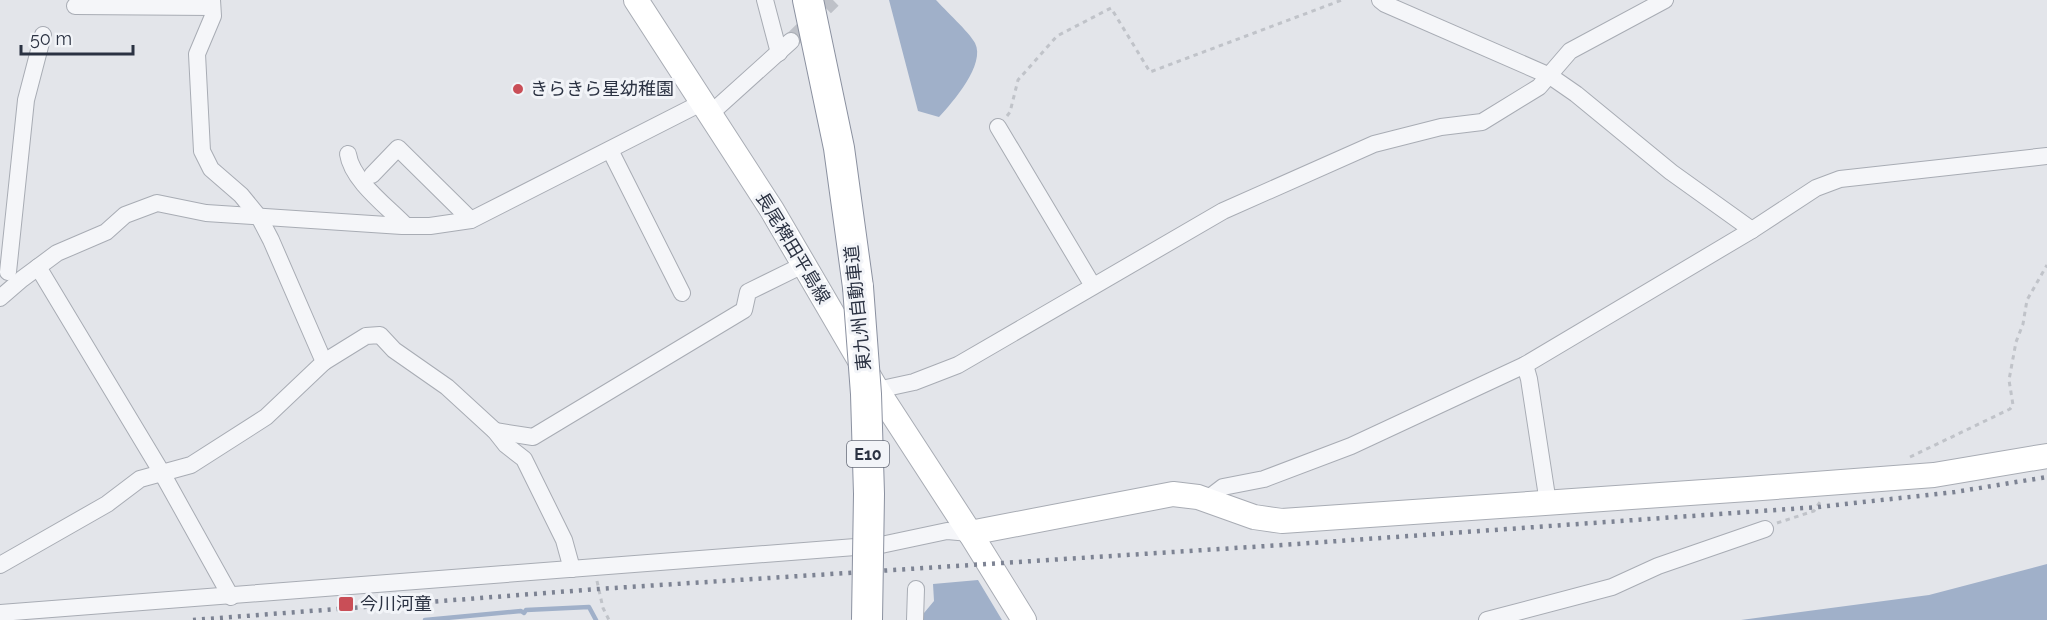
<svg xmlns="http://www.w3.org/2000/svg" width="2047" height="620" font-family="Raleway,'Noto Sans JP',sans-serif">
	<rect width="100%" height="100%" fill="#e3e5ea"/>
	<g fill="#a0b0c9">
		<path d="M 889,0 L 936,0 C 944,9 970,33 975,43 C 986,64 953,102 939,117 L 918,111 Z"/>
		<path d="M 2047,564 L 2047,620 L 1741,620 L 1929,595 Z"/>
		<path d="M 978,580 L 1002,620 L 924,620 L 924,613 L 934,601 L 933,584 Z"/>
	</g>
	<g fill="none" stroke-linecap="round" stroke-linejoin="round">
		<path stroke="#a0b0c9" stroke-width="4.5" d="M 425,620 L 521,611 L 524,613 L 526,610 L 589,607 L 596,620"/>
		<path stroke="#bec1c8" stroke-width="16" stroke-dasharray="16 8" stroke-linecap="butt" d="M 791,41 L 833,0"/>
		<defs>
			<g id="street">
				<path d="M 765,0 L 779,53"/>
				<path d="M 1380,0 L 1385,4 L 1550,76 L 1576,94 L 1671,172 L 1752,230"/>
				<path d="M 75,6 L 212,7"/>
				<path d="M 710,114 L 791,41"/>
				<path d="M 998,127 L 1093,286"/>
				<path d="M 610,150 L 682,293"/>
				<path d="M 348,154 C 352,181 388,207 406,226"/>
				<path d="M 372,175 L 398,148 L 471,220"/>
				<path d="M 38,267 L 162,473 L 231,597"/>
				<path d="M 8,272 L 26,100 L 43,35"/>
				<path d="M 0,298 L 22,279 L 57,253 L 106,232 L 125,215 L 157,203 L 206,213 L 402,226 L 430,226 L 471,220 L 703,102"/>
				<path d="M 324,362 L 366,336 L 380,335 L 394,350 L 447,387 L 495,431 L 506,445 L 524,459 L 564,540 L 572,569"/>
				<path d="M 1525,365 L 1529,379 L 1548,503"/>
				<path d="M 877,390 L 914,382 L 958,365 L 1223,211 L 1374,144 L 1441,127 L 1482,122 L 1539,87 L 1570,51 L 1665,0"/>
				<path d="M 495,431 L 533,437 L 744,310 L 748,292 L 803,265"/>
				<path d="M 1206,500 L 1223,487 L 1264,479 L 1351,446 L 1525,365 L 1752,230 L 1816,188 L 1840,179 L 2047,156"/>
				<path d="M 0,565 L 107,504 L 140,479 L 191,465 L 266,417 L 324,362 L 271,240 L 259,217 L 241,195 L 211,169 L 202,151 L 197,54 L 213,16 L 212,0"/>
				<path d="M 0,613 L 881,545 L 947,531 L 970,533"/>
				<path d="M 915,620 L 916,589"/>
				<path d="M 1487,620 L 1612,587 L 1658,566 L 1765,529"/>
			</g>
			<g id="secondary">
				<path d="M 636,0 L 772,210 L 877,390 L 970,533 L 1024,620"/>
				<path d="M 970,533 L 1173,494 L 1198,497 L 1254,517 L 1282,521 L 1748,489 L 1934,475 L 2047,456"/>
			</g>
			<path id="highway" d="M 808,0 L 839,148 L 858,287"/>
		</defs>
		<use href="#street" stroke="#a8acb4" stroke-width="18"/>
		<use href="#secondary" stroke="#a8acb4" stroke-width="26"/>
		<use href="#highway" stroke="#8b91a0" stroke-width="32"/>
		<g stroke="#c0c3c9" stroke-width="3" stroke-dasharray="4.5 4.5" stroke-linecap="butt">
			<path d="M 1007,116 L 1010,112 L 1018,80 L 1057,36 L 1111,8 L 1150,72 L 1342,0"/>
			<path d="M 1910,457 L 2010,409 L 2013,405 L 2009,380 L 2016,342 L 2023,324 L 2027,300 L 2047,265"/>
			<path d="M 1777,523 L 1814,511 L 1820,502"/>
			<path d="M 597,581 L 603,608 L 609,620"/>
		</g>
		<use href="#street" stroke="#f5f6f9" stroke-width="16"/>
		<use href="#secondary" stroke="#fff" stroke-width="24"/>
		<use href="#highway" stroke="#fff" stroke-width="30"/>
		<path stroke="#7d8393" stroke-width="4.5" stroke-dasharray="3 6" stroke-linecap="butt" d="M 193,620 L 598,589 L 1282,545 L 1818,507 L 1955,492 L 2047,477"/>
		<defs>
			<path id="highway-bridge" d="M 858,287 L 866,394 L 869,494 L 867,620"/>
		</defs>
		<use href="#highway-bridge" stroke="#8b91a0" stroke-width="32" stroke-linecap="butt"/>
		<use href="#highway-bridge" stroke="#fff" stroke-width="30"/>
	</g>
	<g fill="#c94e57" stroke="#f2f4f8" stroke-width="2">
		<circle cx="518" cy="89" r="6"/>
		<rect x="338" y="596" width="16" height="16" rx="3"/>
	</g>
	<g text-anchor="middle" stroke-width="6" stroke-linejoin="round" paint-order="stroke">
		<rect fill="#f2f4f8" stroke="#676c79" stroke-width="1.5" x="847" y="441" width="42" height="26" rx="4.5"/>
		<g font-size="16" font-weight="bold" fill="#2b3242">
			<text x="868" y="460">E10</text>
		</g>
		<g font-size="18" fill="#2b3242" stroke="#f2f4f8" text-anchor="start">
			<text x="530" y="95">きらきら星幼稚園</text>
			<text x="360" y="610">今川河童</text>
		</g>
		<g font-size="18" fill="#2b3242" stroke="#f2f4f8">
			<text transform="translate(793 248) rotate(59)" y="6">長尾稗田平島線</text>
			<text transform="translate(858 308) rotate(-96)" y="6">東九州自動車道</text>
		</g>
	</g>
	<path d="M21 45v9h112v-9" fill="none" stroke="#2b3242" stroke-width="3"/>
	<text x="30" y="45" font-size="18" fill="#2b3242" stroke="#f2f4f8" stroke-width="4.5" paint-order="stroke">50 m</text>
</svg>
